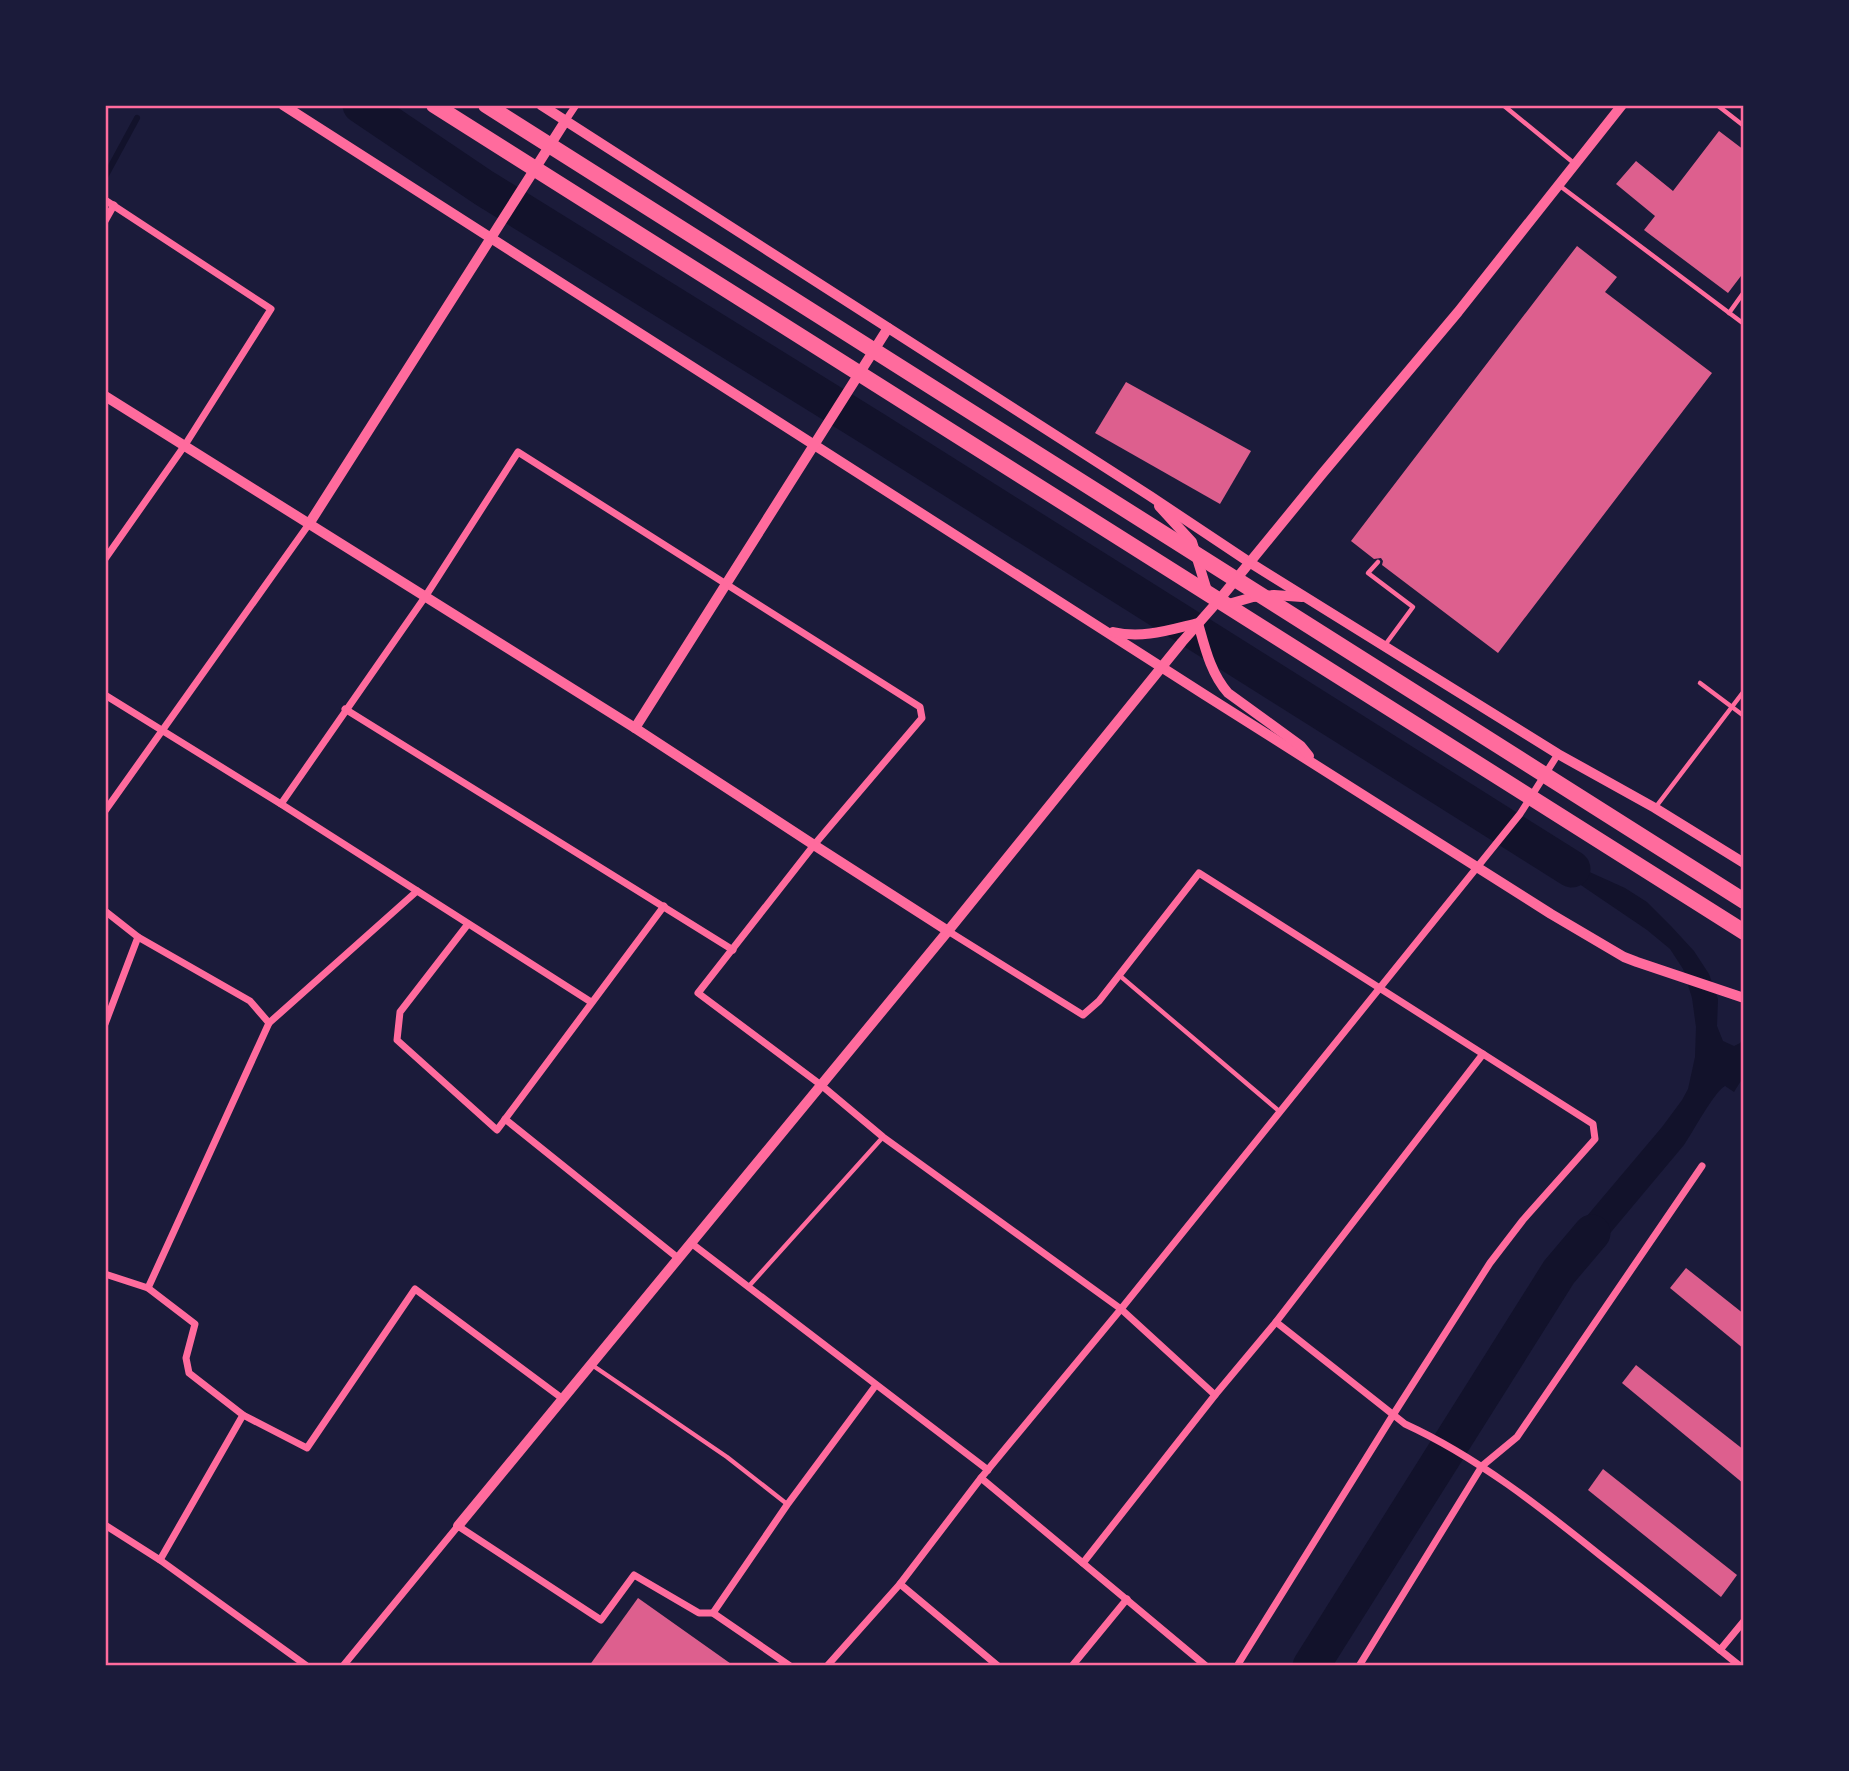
<svg xmlns="http://www.w3.org/2000/svg" width="1849" height="1771" font-family="Lora,serif">
	<rect width="100%" height="100%" fill="#1b1b3a"/>
	<path fill="#12122b" d="M 1533,840 L 1574,865 L 1625,888 L 1647,902 L 1671,926 L 1694,951 L 1709,974 L 1718,999 L 1717,1026 L 1723,1041 L 1734,1046 L 1740,1043 L 1744,1038 L 1744,1076 L 1734,1092 L 1725,1086 C 1714,1092 1693,1132 1684,1145 L 1571,1280 L 1548,1262 L 1662,1127 L 1682,1100 L 1688,1089 L 1695,1057 L 1696,1027 L 1692,998 L 1683,969 L 1670,949 L 1647,930 L 1566,875 L 1556,865 L 1529,847 Z"/>
	<g fill="none" stroke-linecap="round" stroke-linejoin="round">
		<path stroke="#12122b" stroke-width="6" d="M 105,177 L 137,118"/>
		<g stroke="#12122b" stroke-width="37">
			<path d="M 361,105 L 484,188 L 873,429 L 1572,869"/>
			<path d="M 1311,1666 L 1559,1272 L 1592,1233"/>
		</g>
	</g>
	<g fill="#dd5f8e">
		<path d="M 1719,131 L 1744,150 L 1744,272 L 1728,293 L 1644,230 L 1655,216 L 1616,184 L 1636,161 L 1673,191 Z"/>
		<path d="M 1577,246 L 1617,277 L 1605,292 L 1712,373 L 1498,653 L 1382,565 L 1383,561 L 1381,558 L 1374,559 L 1351,541 Z"/>
		<path d="M 1126,382 L 1251,451 L 1220,504 L 1095,433 Z"/>
		<path d="M 1686,1268 L 1744,1314 L 1744,1349 L 1670,1288 Z"/>
		<path d="M 1636,1365 L 1744,1450 L 1744,1484 L 1622,1383 Z"/>
		<path d="M 1603,1469 L 1737,1575 L 1721,1597 L 1588,1490 Z"/>
		<path d="M 638,1598 L 734,1666 L 589,1666 Z"/>
	</g>
	<g fill="none" stroke-linecap="round" stroke-linejoin="round">
		<g stroke="#ff6b9d" stroke-width="4.5">
			<path d="M 1503,105 L 1575,164"/>
			<path d="M 1717,105 L 1744,126"/>
			<path d="M 1560,186 L 1744,324"/>
			<path d="M 1729,313 L 1744,292"/>
			<path d="M 1378,562 L 1368,573 L 1413,607 L 1385,645"/>
			<path d="M 1700,683 L 1744,716"/>
			<path d="M 1655,808 L 1744,691"/>
			<path d="M 1119,975 L 1279,1111"/>
			<path d="M 749,1286 L 883,1137"/>
			<path d="M 592,1365 L 727,1457 L 787,1504"/>
		</g>
		<g stroke="#ff6b9d" stroke-width="7">
			<path d="M 566,120 L 576,105"/>
			<path d="M 105,200 L 271,309 L 185,445 L 105,559"/>
			<path d="M 105,221 L 114,205"/>
			<path d="M 105,695 L 281,804 L 591,1002"/>
			<path d="M 345,709 L 733,950"/>
			<path d="M 281,804 L 425,597 L 518,452 L 920,707 L 922,718 L 814,845 L 698,993 L 821,1085 L 883,1137 L 1121,1309 L 1215,1395"/>
			<path d="M 105,811 L 309,524"/>
			<path d="M 105,911 L 138,937 L 250,1001 L 269,1023"/>
			<path d="M 468,924 L 400,1012 L 397,1040 L 497,1130 L 664,906"/>
			<path d="M 948,931 L 1083,1015 L 1099,1001 L 1199,873 L 1593,1124 L 1595,1139 L 1523,1220 L 1490,1263 L 1393,1415 L 1237,1666"/>
			<path d="M 105,1024 L 138,937"/>
			<path d="M 505,1119 L 678,1258"/>
			<path d="M 691,1243 L 988,1470"/>
			<path d="M 105,1274 L 148,1288 L 195,1324 L 186,1358 L 189,1373 L 243,1415 L 160,1560"/>
			<path d="M 148,1288 L 269,1023 L 417,891"/>
			<path d="M 1276,1322 L 1405,1424 C 1477,1457 1540,1507 1601,1556 C 1647,1592 1694,1629 1740,1666"/>
			<path d="M 243,1415 L 307,1448 L 415,1289 L 563,1399"/>
			<path d="M 981,1478 L 1206,1666"/>
			<path d="M 105,1525 L 160,1560 L 307,1666"/>
			<path d="M 1083,1563 L 1215,1395 L 1276,1322 L 1483,1054"/>
			<path d="M 900,1584 L 998,1666"/>
			<path d="M 713,1613 L 787,1505 L 876,1385"/>
			<path d="M 1720,1650 L 1744,1621"/>
			<path d="M 343,1666 L 458,1526 L 601,1620 L 634,1575 L 699,1613 L 713,1613 L 790,1666"/>
			<path d="M 827,1666 L 900,1584 L 981,1478 L 1121,1309 L 1520,814 L 1558,754"/>
			<path d="M 1072,1666 L 1127,1599"/>
			<path d="M 1359,1666 L 1482,1466 L 1517,1437 L 1702,1166"/>
		</g>
		<g stroke="#ff6b9d" stroke-width="10">
			<path d="M 283,105 L 1205,695 L 1551,914 L 1624,957 L 1637,962 L 1744,998"/>
			<path d="M 541,105 L 1150,496 L 1249,562 L 1558,754 L 1655,808 L 1744,863"/>
			<path d="M 105,396 L 635,728 L 814,845 L 948,931"/>
			<path d="M 1159,506 L 1192,542 L 1208,594"/>
			<path d="M 309,524 L 566,120"/>
			<path d="M 1225,605 L 1253,597 L 1274,595 L 1302,597"/>
			<path d="M 1113,632 C 1142,639 1169,630 1198,623 C 1205,648 1211,674 1228,693 L 1301,746 L 1309,756"/>
			<path d="M 635,728 L 888,328"/>
			<path d="M 458,1526 L 948,931 L 1182,642 L 1219,600 L 1322,474 L 1458,312 L 1622,105"/>
		</g>
		<g stroke="#ff6b9d" stroke-width="16">
			<path d="M 434,105 L 1744,932"/>
			<path d="M 486,105 L 1744,901"/>
		</g>
	</g>
	<rect width="1849" height="1771" fill="none" stroke="#1b1b3a" stroke-width="214"/>
	<rect x="107" y="107" width="1635" height="1557" fill="none" stroke="#ff6b9d" stroke-width="2.5"/>
</svg>
